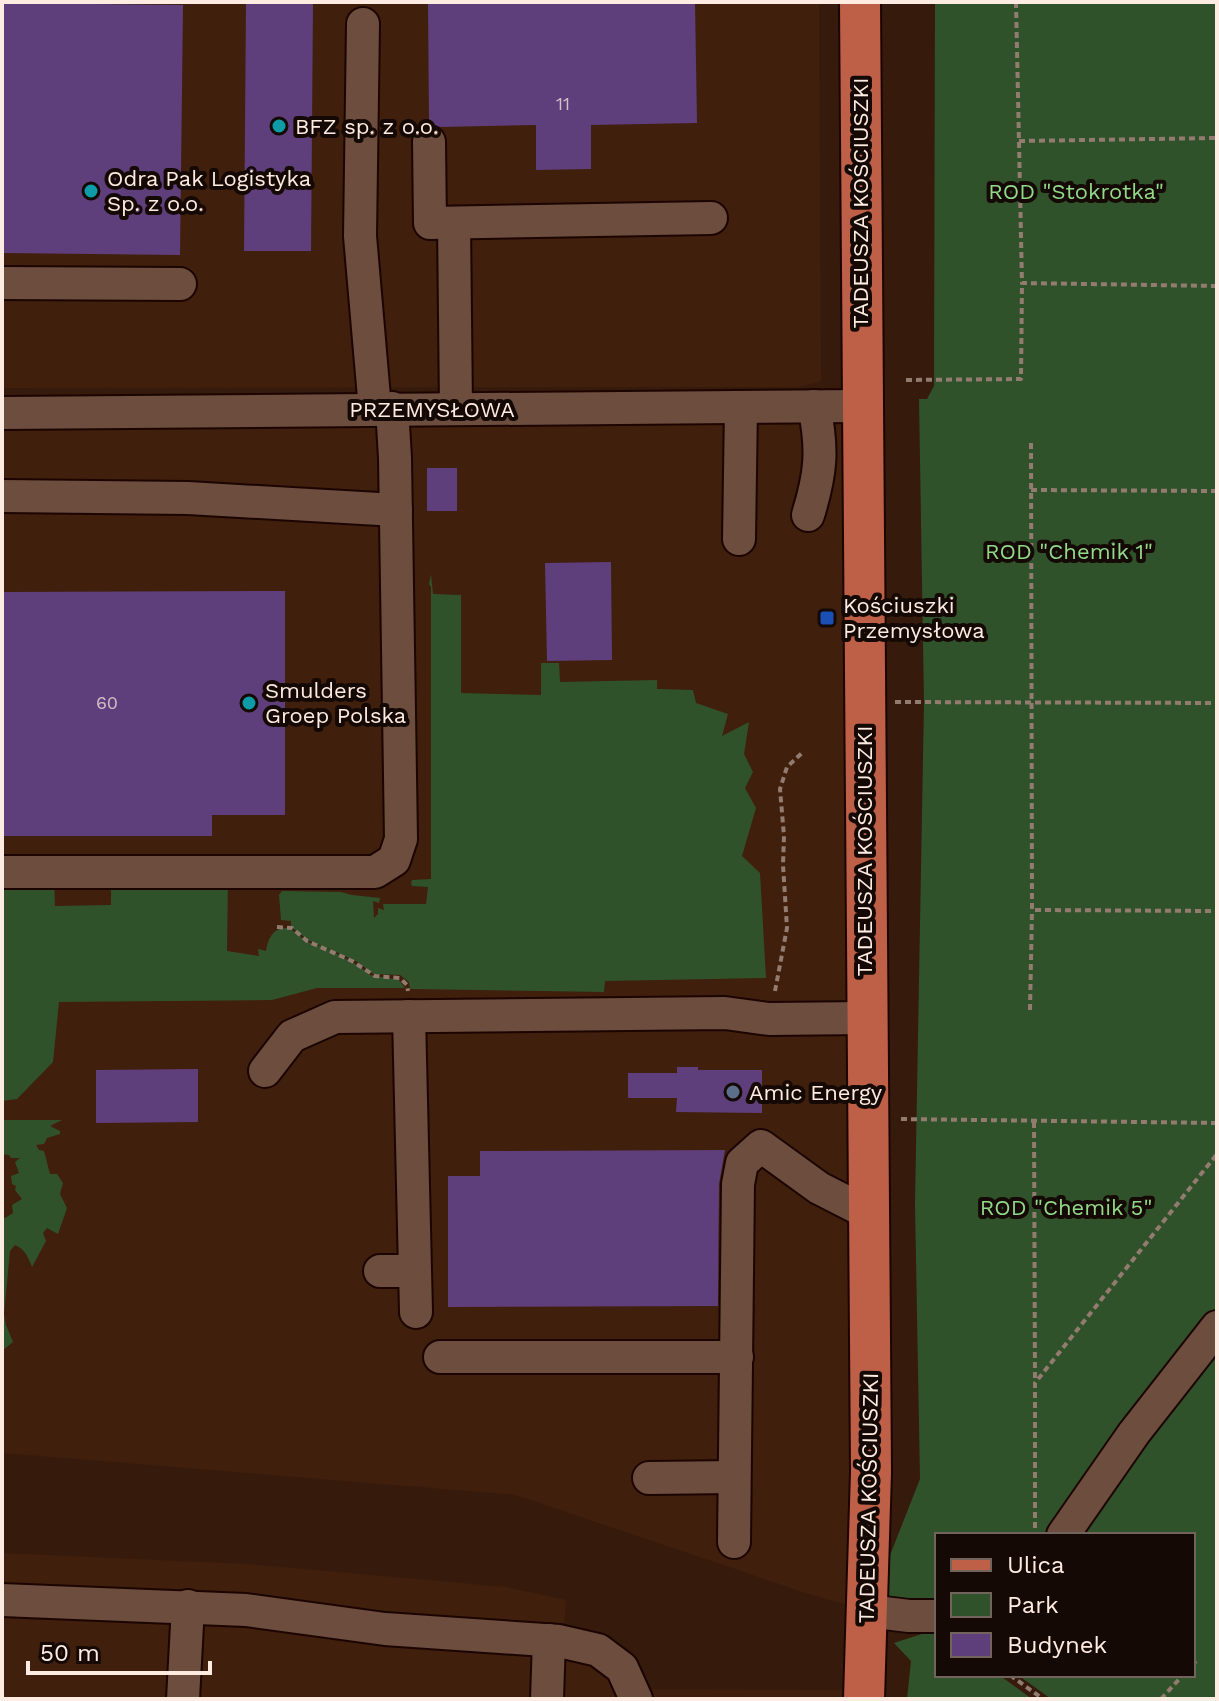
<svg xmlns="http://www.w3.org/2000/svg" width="1219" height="1701" font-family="'Work Sans',sans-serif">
	<rect width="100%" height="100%" fill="#361b0d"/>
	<g fill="#401f0d">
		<path d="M 2,2 L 819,2 L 821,381 L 800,387 L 2,388 Z"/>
		<path d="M 861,406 L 868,1611 L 806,1593 L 516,1495 L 2,1453 L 2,413 Z"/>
		<path d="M 2,1553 L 248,1564 L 506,1587 L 566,1600 L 564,1629 L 649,1689 L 865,1690 L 864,1699 L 2,1699 Z"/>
	</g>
	<g fill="#30522a">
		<path d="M 935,2 L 1217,2 L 1217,1324 L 1056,1535 L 937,1535 L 937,1611 L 868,1611 L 920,1479 L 915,1204 L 924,702 L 919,399 L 927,399 L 934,386 Z"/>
		<path d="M 431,574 L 433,594 L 461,595 L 461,693 L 541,695 L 541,663 L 559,663 L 560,682 L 657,680 L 657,689 L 693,690 L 696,703 L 728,714 L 722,736 L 749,722 L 744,754 L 753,772 L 745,788 L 756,808 L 742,856 L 760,873 L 766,978 L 605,981 L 604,992 L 410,989 L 409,982 L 400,975 L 373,974 L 358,962 L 323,946 L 359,966 L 370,975 L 399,980 L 405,988 L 317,988 L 272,1000 L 59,1002 L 53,1062 L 17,1099 L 2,1101 L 2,879 L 54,879 L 55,906 L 111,905 L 111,878 L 228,878 L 227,951 L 259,956 L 258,949 L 266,951 C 269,936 273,928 289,928 C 301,936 308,945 322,946 L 308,940 L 291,927 L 291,921 L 281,920 L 279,895 L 282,891 L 341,892 L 352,895 L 380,898 L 379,903 L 373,901 L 374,918 L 378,914 L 378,908 L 384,910 L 383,904 L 426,904 L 428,887 L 412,886 L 411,883 L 412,880 L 431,879 L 431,587 L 429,584 Z"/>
		<path d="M 2,1120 L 62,1120 L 50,1126 L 60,1131 L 60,1134 L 47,1138 L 44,1144 L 36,1145 L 39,1150 L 44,1151 L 50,1174 L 57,1174 L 63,1183 L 60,1194 L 67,1208 L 58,1234 L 47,1228 L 43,1233 L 46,1241 L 32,1267 C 28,1257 25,1249 15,1245 L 10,1251 L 4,1314 L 6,1325 L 13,1342 L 2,1351 L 2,1216 L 5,1218 L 13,1213 L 12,1205 L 22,1199 L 15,1190 L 16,1186 L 12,1184 L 11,1176 L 19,1173 L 15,1162 L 20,1158 L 11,1158 L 9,1155 L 2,1154 Z"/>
		<path d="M 1217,1334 L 1217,1699 L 1051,1699 L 1018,1675 L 1193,1675 L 1193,1535 L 1070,1535 Z"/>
		<path d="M 934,1630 L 937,1632 L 937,1675 L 999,1675 L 1032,1699 L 907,1699 L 911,1661 L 894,1643 Z"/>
	</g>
	<g fill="#5e3f7b">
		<path d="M 246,2 L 313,2 L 311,251 L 244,251 Z"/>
		<path d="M 428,2 L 695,2 L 697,123 L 591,125 L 591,169 L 536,170 L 536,125 L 440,127 L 429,123 Z"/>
		<path d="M 2,3 L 183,5 L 180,255 L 2,253 Z"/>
		<rect x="427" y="468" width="30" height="43"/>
		<path d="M 611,562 L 612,660 L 547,661 L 545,563 Z"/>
		<path d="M 285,591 L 285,815 L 212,815 L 212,836 L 2,836 L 2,592 Z"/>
		<path d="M 677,1067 L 698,1067 L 698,1070 L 762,1070 L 762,1113 L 676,1112 L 677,1098 L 628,1098 L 628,1073 L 677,1073 Z"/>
		<path d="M 198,1069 L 198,1122 L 96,1123 L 96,1070 Z"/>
		<path d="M 725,1150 L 719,1184 L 718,1306 L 448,1307 L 448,1176 L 480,1176 L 480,1151 Z"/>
	</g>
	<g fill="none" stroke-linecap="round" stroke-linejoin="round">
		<defs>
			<g id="minor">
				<path d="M 363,24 L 360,236 L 375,409"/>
				<path d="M 429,142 L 430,223 L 711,218"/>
				<path d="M 454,223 L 456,408"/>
				<path d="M 2,283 L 180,284"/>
				<path d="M 2,413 L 861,406"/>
				<path d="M 2,496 L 188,498 L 396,510"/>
				<path d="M 808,515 C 821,473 823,449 814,406"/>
				<path d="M 739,539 L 741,407"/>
				<path d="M 2,872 L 375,872 L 394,860 L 401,839 L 395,458 L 392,408"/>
				<path d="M 409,1016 L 416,1312"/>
				<path d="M 265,1071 L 292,1036 L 335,1017 L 725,1013 L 769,1019 L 866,1018"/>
				<path d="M 380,1271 L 414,1271"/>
				<path d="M 440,1357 L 737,1357"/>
				<path d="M 649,1478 L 734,1477"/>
				<path d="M 1063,1535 L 1134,1433 L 1217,1327"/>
				<path d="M 734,1542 L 738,1184 L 742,1163 L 761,1146 L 819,1188 L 868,1213"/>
				<path d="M 2,1600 L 246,1610 L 385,1629 L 559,1641 L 598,1650 L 622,1668 L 636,1699"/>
				<path d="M 868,1611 L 909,1616 L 937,1616"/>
				<path d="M 183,1699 L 188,1606"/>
				<path d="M 547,1699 L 549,1640"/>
			</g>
			<path id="major" d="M 860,2 L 871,1472 L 864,1699"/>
		</defs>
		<use href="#minor" stroke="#1c0500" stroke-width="36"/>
		<use href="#major" stroke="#1c0500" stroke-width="44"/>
		<g stroke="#927b6f" stroke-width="4" stroke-dasharray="6 4" stroke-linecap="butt">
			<path d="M 1016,2 L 1022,283 L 1217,286"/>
			<path d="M 1019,141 L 1217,138"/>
			<path d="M 906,380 L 1021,379 L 1022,283"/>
			<path d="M 1031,443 L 1032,910 L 1217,911"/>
			<path d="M 1031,490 L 1217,491"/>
			<path d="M 895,702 L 1217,703"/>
			<path d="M 277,927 L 292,928 L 307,941 L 352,961 L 375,976 L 400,978 L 407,985 L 408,991"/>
			<path d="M 775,991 L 787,928 L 783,865 L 784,836 L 780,789 L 787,767 L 803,752"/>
			<path d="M 1030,1010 L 1032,910"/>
			<path d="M 901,1119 L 1217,1123"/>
			<path d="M 1034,1122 L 1035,1381"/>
			<path d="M 1035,1528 L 1035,1383 L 1217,1154"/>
			<path d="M 1193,1664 L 1196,1661"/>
			<path d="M 1010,1675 L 1043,1699"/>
			<path d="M 1161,1699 L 1183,1675"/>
		</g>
		<use href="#minor" stroke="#6c4d3e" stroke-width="32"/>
		<use href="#major" stroke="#be6047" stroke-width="40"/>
	</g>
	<g fill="#0f9aa8" stroke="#150905" stroke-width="3">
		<circle cx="279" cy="126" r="8"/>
		<circle cx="91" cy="191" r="8"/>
		<circle cx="249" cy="703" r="8"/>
	</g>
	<rect fill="#1a4fb4" stroke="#150905" stroke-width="3" x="819" y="610" width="16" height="16" rx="4"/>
	<circle fill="#5c6f8a" stroke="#150905" stroke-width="3" cx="733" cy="1092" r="8"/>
	<g text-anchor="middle" stroke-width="8" stroke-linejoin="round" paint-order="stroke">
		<g font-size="18" fill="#d6c0c8">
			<text x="563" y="110">11</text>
			<text x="107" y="709">60</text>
		</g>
		<g font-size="22" fill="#feebe1" stroke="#150905" text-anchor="start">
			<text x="295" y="134">BFZ sp. z o.o.</text>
			<text x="107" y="186">Odra Pak Logistyka<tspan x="107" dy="25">Sp. z o.o.</tspan></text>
			<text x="843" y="613">Kościuszki<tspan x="843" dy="25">Przemysłowa</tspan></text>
			<text x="265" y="698">Smulders<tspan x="265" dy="25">Groep Polska</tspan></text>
			<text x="749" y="1100">Amic Energy</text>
		</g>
		<g font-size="22" fill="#92d988" stroke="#150905">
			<text x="1076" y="199">ROD "Stokrotka"</text>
			<text x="1069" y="559">ROD "Chemik 1"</text>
			<text x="1066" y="1215">ROD "Chemik 5"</text>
		</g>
		<g font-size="22" fill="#feebe1" stroke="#150905">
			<text transform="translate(860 203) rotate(-90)" y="8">TADEUSZA KOŚCIUSZKI</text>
			<text x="432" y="417">PRZEMYSŁOWA</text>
			<text transform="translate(864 851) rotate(-90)" y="8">TADEUSZA KOŚCIUSZKI</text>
			<text transform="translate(868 1498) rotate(-89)" y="8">TADEUSZA KOŚCIUSZKI</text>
		</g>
	</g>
	<rect width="1219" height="1701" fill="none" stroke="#feebe1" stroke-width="8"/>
	<rect x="935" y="1533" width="260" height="144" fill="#150905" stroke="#72635d" stroke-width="2"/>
	<rect x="951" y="1559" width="40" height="12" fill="#be6047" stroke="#72635d" stroke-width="2"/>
	<text x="1007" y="1573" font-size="24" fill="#feebe1">Ulica</text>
	<rect x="951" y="1593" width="40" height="24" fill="#30522a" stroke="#72635d" stroke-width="2"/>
	<text x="1007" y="1613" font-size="24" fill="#feebe1">Park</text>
	<rect x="951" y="1633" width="40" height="24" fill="#5e3f7b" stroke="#72635d" stroke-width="2"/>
	<text x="1007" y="1653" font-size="24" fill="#feebe1">Budynek</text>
	<path d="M28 1661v12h182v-12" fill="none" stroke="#feebe1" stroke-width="4"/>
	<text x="40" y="1661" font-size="24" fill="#feebe1" stroke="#150905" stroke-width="6" paint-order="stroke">50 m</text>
</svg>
